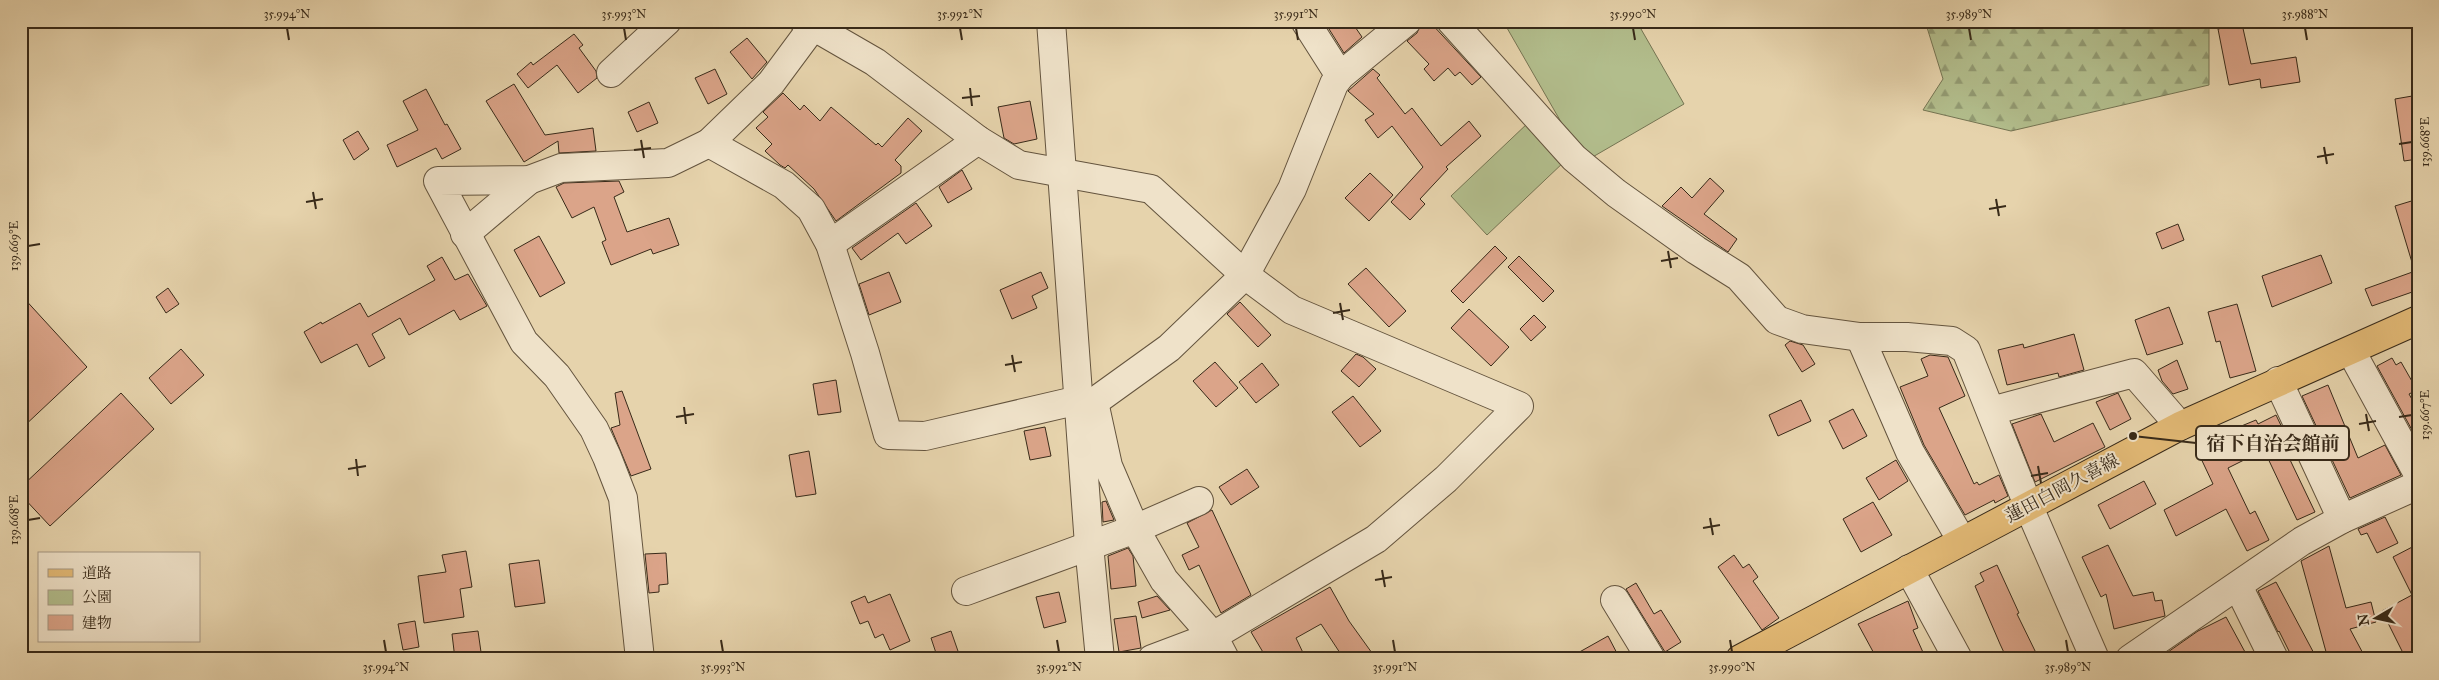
<svg xmlns="http://www.w3.org/2000/svg" width="2439" height="680" font-family="'IM FELL Great Primer','Noto Serif JP',serif">
	<defs>
		<pattern id="forest-firs" width="22" height="20" patternUnits="userSpaceOnUse" patternTransform="scale(1.25)"><rect width="22" height="20" fill="#b2bd8c"/><path d="M5 1l3.5 6h-7zM16 11l3.5 6h-7z" fill="#929a72"/></pattern>
	</defs>
	<rect width="100%" height="100%" fill="#e6d3ac"/>
	<filter id="stains"><feTurbulence type="fractalNoise" baseFrequency=".004" numOctaves="4"/><feColorMatrix values="0 0 0 0 .2 0 0 0 0 .09 0 0 0 0 .02 0 0 0 .5 -.17"/></filter>
	<radialGradient id="worn" r=".72"><stop offset=".6" stop-color="#630" stop-opacity="0"/><stop offset="1" stop-color="#630" stop-opacity=".3"/></radialGradient>
	<g fill="#b2bd8c" stroke="#757452">
		<path d="M 1503,21 L 1655,21 L 1641,29 L 1684,104 L 1584,162 Z"/>
		<path d="M 1529,122 L 1565,161 L 1487,235 L 1451,196 Z"/>
	</g>
	<path fill="url(#forest-firs)" stroke="#757452" d="M 1925,21 L 2209,21 L 2209,85 L 2011,131 L 1923,110 L 1943,79 Z"/>
	<g fill="#dba489" stroke="#382a19">
		<path d="M 1324,21 L 1351,21 L 1362,37 L 1344,53 Z"/>
		<path d="M 1422,21 L 1429,21 L 1481,77 L 1472,85 L 1460,72 L 1455,76 L 1448,68 L 1434,81 L 1424,69 L 1429,64 L 1407,41 L 1417,33 Z"/>
		<path d="M 2242,24 L 2251,64 L 2296,57 L 2300,82 L 2261,88 L 2260,79 L 2229,85 L 2218,29 Z"/>
		<path d="M 574,34 L 583,45 L 579,48 L 596,71 L 597,78 L 578,93 L 557,65 L 528,88 L 517,74 L 531,62 L 533,65 Z"/>
		<path d="M 747,38 L 767,62 L 752,79 L 730,52 Z"/>
		<path d="M 715,69 L 727,94 L 708,104 L 695,78 Z"/>
		<path d="M 1373,69 L 1380,75 L 1377,78 L 1405,114 L 1412,108 L 1441,146 L 1469,121 L 1481,136 L 1446,167 L 1448,169 L 1420,199 L 1425,204 L 1410,220 L 1391,202 L 1423,167 L 1392,126 L 1378,138 L 1365,120 L 1374,114 L 1348,91 Z"/>
		<path d="M 514,84 L 545,135 L 593,128 L 596,151 L 559,153 L 558,141 L 524,162 L 486,101 Z"/>
		<path d="M 426,89 L 445,125 L 447,124 L 461,149 L 442,159 L 436,148 L 397,167 L 387,145 L 418,130 L 403,101 Z"/>
		<path d="M 783,93 L 800,110 L 804,105 L 820,121 L 831,107 L 876,145 L 878,143 L 882,147 L 908,118 L 922,131 L 895,160 L 901,166 L 901,173 L 836,221 L 814,189 L 788,165 L 785,168 L 780,165 L 765,151 L 772,144 L 756,128 L 768,117 L 763,112 Z"/>
		<path d="M 2418,95 L 2418,159 L 2404,161 L 2395,99 Z"/>
		<path d="M 1030,101 L 1037,139 L 1014,144 L 1004,138 L 998,107 Z"/>
		<path d="M 649,102 L 658,123 L 637,132 L 628,112 Z"/>
		<path d="M 358,131 L 369,149 L 354,160 L 343,140 Z"/>
		<path d="M 962,170 L 972,189 L 948,203 L 939,187 Z"/>
		<path d="M 1370,173 L 1393,195 L 1369,221 L 1345,198 Z"/>
		<path d="M 1710,178 L 1724,191 L 1704,214 L 1737,239 L 1728,252 L 1662,206 L 1681,187 L 1692,198 Z"/>
		<path d="M 619,181 L 624,192 L 614,197 L 627,232 L 669,218 L 679,245 L 653,254 L 651,249 L 611,265 L 602,242 L 606,240 L 594,207 L 572,218 L 556,187 L 564,183 Z"/>
		<path d="M 2418,199 L 2418,269 L 2414,269 L 2395,206 Z"/>
		<path d="M 916,203 L 932,226 L 906,244 L 898,233 L 861,260 L 852,248 Z"/>
		<path d="M 2178,224 L 2184,240 L 2162,249 L 2156,233 Z"/>
		<path d="M 539,236 L 565,283 L 540,297 L 514,250 Z"/>
		<path d="M 1495,246 L 1507,258 L 1463,303 L 1451,291 Z"/>
		<path d="M 2321,255 L 2332,283 L 2272,307 L 2262,276 Z"/>
		<path d="M 1519,256 L 1554,291 L 1543,302 L 1508,267 Z"/>
		<path d="M 442,257 L 455,280 L 468,274 L 487,306 L 460,320 L 454,310 L 409,335 L 400,318 L 372,334 L 385,358 L 369,367 L 357,344 L 321,363 L 304,332 L 321,322 L 322,324 L 360,303 L 368,317 L 435,280 L 427,266 Z"/>
		<path d="M 1366,268 L 1406,311 L 1389,327 L 1348,284 Z"/>
		<path d="M 2418,270 L 2418,290 L 2372,306 L 2365,289 Z"/>
		<path d="M 889,272 L 901,302 L 869,315 L 859,284 Z"/>
		<path d="M 1041,272 L 1048,288 L 1032,296 L 1037,308 L 1012,319 L 1000,290 Z"/>
		<path d="M 168,288 L 179,304 L 166,313 L 156,297 Z"/>
		<path d="M 21,295 L 87,367 L 21,429 Z"/>
		<path d="M 1240,302 L 1271,335 L 1258,347 L 1227,314 Z"/>
		<path d="M 2237,304 L 2256,371 L 2230,378 L 2220,341 L 2216,342 L 2208,312 Z"/>
		<path d="M 2169,307 L 2183,344 L 2147,355 L 2135,320 Z"/>
		<path d="M 1469,309 L 1509,347 L 1491,366 L 1451,328 Z"/>
		<path d="M 1534,315 L 1546,327 L 1531,341 L 1520,329 Z"/>
		<path d="M 2074,334 L 2084,370 L 2059,377 L 2058,373 L 2007,385 L 1998,350 L 2023,344 L 2024,348 Z"/>
		<path d="M 1790,341 L 1803,345 L 1815,364 L 1802,372 L 1785,345 Z"/>
		<path d="M 181,349 L 204,375 L 171,404 L 149,378 Z"/>
		<path d="M 1356,354 L 1363,357 L 1376,369 L 1359,387 L 1341,371 Z"/>
		<path d="M 1930,355 L 1948,357 L 1965,396 L 1939,408 L 1974,484 L 1977,482 L 1979,485 L 1999,475 L 2008,496 L 1995,503 L 1994,500 L 1965,515 L 1924,445 L 1900,387 L 1928,376 L 1921,359 Z"/>
		<path d="M 2392,358 L 2396,365 L 2401,362 L 2417,390 L 2409,394 L 2418,410 L 2418,441 L 2377,366 Z"/>
		<path d="M 2177,360 L 2188,389 L 2173,394 L 2162,381 L 2158,370 Z"/>
		<path d="M 1215,362 L 1238,388 L 1216,407 L 1193,381 Z"/>
		<path d="M 1262,363 L 1279,385 L 1256,403 L 1239,382 Z"/>
		<path d="M 836,380 L 841,412 L 818,415 L 813,384 Z"/>
		<path d="M 2328,385 L 2358,458 L 2385,445 L 2401,475 L 2350,498 L 2302,396 Z"/>
		<path d="M 622,391 L 651,469 L 631,476 L 611,428 L 620,425 L 615,393 Z"/>
		<path d="M 121,393 L 154,429 L 50,526 L 21,495 L 21,487 Z"/>
		<path d="M 2118,393 L 2131,419 L 2110,430 L 2096,402 Z"/>
		<path d="M 1353,396 L 1381,431 L 1360,447 L 1332,412 Z"/>
		<path d="M 1801,400 L 1811,421 L 1778,436 L 1769,415 Z"/>
		<path d="M 1853,409 L 1867,436 L 1843,449 L 1829,421 Z"/>
		<path d="M 2041,414 L 2054,442 L 2093,423 L 2105,447 L 2035,482 L 2012,424 Z"/>
		<path d="M 2276,415 L 2287,438 L 2281,441 L 2315,512 L 2297,520 L 2264,450 L 2228,468 L 2250,514 L 2255,511 L 2269,540 L 2247,551 L 2226,509 L 2176,536 L 2164,510 L 2213,484 L 2197,450 L 2241,431 L 2239,427 L 2256,420 L 2258,424 Z"/>
		<path d="M 1045,427 L 1051,456 L 1030,460 L 1024,431 Z"/>
		<path d="M 809,451 L 816,494 L 796,497 L 789,455 Z"/>
		<path d="M 1896,460 L 1908,481 L 1879,500 L 1866,478 Z"/>
		<path d="M 1247,469 L 1259,487 L 1231,505 L 1219,487 Z"/>
		<path d="M 2144,481 L 2156,504 L 2110,529 L 2098,505 Z"/>
		<path d="M 1106,501 L 1114,520 L 1103,522 L 1102,502 Z"/>
		<path d="M 1873,502 L 1892,535 L 1861,552 L 1843,519 Z"/>
		<path d="M 1212,510 L 1251,595 L 1221,613 L 1199,565 L 1189,570 L 1182,555 L 1199,547 L 1187,523 Z"/>
		<path d="M 2385,517 L 2398,543 L 2377,553 L 2367,533 L 2361,535 L 2358,529 Z"/>
		<path d="M 2418,544 L 2418,655 L 2406,659 L 2382,611 L 2412,595 L 2393,557 Z"/>
		<path d="M 2108,545 L 2133,596 L 2153,592 L 2155,601 L 2162,600 L 2165,616 L 2114,629 L 2106,594 L 2101,597 L 2082,557 Z"/>
		<path d="M 2329,546 L 2346,608 L 2371,602 L 2376,622 L 2350,629 L 2366,659 L 2328,659 L 2301,561 Z"/>
		<path d="M 1128,548 L 1133,556 L 1136,586 L 1111,589 L 1108,556 Z"/>
		<path d="M 466,551 L 472,587 L 460,589 L 464,617 L 424,623 L 418,576 L 446,572 L 442,555 Z"/>
		<path d="M 666,553 L 668,584 L 659,585 L 659,592 L 649,593 L 645,554 Z"/>
		<path d="M 1734,555 L 1743,568 L 1749,564 L 1758,577 L 1753,581 L 1779,618 L 1762,630 L 1718,567 Z"/>
		<path d="M 539,560 L 545,603 L 515,607 L 509,564 Z"/>
		<path d="M 1997,565 L 2019,613 L 2017,614 L 2039,659 L 2007,659 L 2000,644 L 1975,586 L 1984,581 L 1980,573 Z"/>
		<path d="M 2276,582 L 2317,659 L 2293,659 L 2279,631 L 2278,632 L 2258,591 Z"/>
		<path d="M 1636,583 L 1654,614 L 1661,610 L 1681,642 L 1665,652 L 1626,589 Z"/>
		<path d="M 1330,587 L 1349,621 L 1372,653 L 1364,659 L 1344,659 L 1321,624 L 1296,638 L 1306,659 L 1267,659 L 1251,632 Z"/>
		<path d="M 1059,592 L 1066,622 L 1044,628 L 1036,597 Z"/>
		<path d="M 890,594 L 910,641 L 890,650 L 883,634 L 875,638 L 868,621 L 860,624 L 851,602 L 865,596 L 868,603 Z"/>
		<path d="M 1157,596 L 1170,610 L 1142,618 L 1138,602 Z"/>
		<path d="M 1908,601 L 1918,628 L 1913,630 L 1926,659 L 1877,659 L 1858,624 Z"/>
		<path d="M 1136,616 L 1141,648 L 1119,652 L 1114,619 Z"/>
		<path d="M 2226,617 L 2245,652 L 2243,654 L 2245,659 L 2158,659 L 2198,631 Z"/>
		<path d="M 415,621 L 419,647 L 403,650 L 398,624 Z"/>
		<path d="M 478,631 L 482,659 L 455,659 L 452,634 Z"/>
		<path d="M 951,631 L 959,654 L 938,659 L 931,638 Z"/>
		<path d="M 1608,636 L 1620,659 L 1567,659 Z"/>
	</g>
	<g fill="none" stroke-linecap="round" stroke-linejoin="round">
		<defs>
			<g id="minor">
				<path d="M 804,21 L 875,62 L 978,140 L 1019,165 L 1151,189 L 1245,275 L 1292,310 L 1519,406 L 1446,479 L 1376,539 L 1213,636 L 1152,659"/>
				<path d="M 1051,21 L 1089,545 L 1100,659"/>
				<path d="M 1305,21 L 1340,76"/>
				<path d="M 1451,21 L 1574,158 L 1616,193 L 1696,250 L 1739,277 L 1777,320 L 1802,329 L 1860,337 L 1907,337 L 1952,341 L 1966,350 L 2028,505 L 2095,659"/>
				<path d="M 611,73 L 667,21"/>
				<path d="M 709,143 L 784,185 L 811,209 L 830,244 L 865,353 L 888,435 L 925,436 L 1079,400 L 1094,402 L 1169,348 L 1245,275 L 1292,189 L 1334,84 L 1340,76 L 1407,21"/>
				<path d="M 465,234 L 529,180"/>
				<path d="M 830,244 L 978,140"/>
				<path d="M 1860,337 L 1910,452 L 1962,541"/>
				<path d="M 2351,351 L 2418,474"/>
				<path d="M 2278,381 L 2342,519"/>
				<path d="M 1094,402 L 1108,466 L 1135,529 L 1164,580 L 1213,636 L 1225,659"/>
				<path d="M 1991,411 L 2134,373 L 2180,426"/>
				<path d="M 1909,569 L 1958,659"/>
				<path d="M 2238,586 L 2274,659"/>
				<path d="M 966,591 L 1135,529 L 1199,501"/>
				<path d="M 1615,600 L 1651,659"/>
				<path d="M 640,659 L 623,498 L 607,457 L 594,429 L 557,376 L 524,342 L 438,181 L 529,180 L 561,168 L 668,163 L 709,143 L 771,83 L 817,21"/>
				<path d="M 2130,659 L 2302,541 L 2342,519 L 2418,485"/>
			</g>
			<path id="major" d="M 1740,659 L 2180,426 L 2418,320"/>
		</defs>
		<use href="#minor" stroke="#64543e" stroke-width="30"/>
		<use href="#major" stroke="#382a19" stroke-width="30"/>
		<use href="#minor" stroke="#efe2c9" stroke-width="28"/>
		<use href="#major" stroke="#e3ba76" stroke-width="28"/>
	</g>
	<path fill="none" stroke="#382a19" stroke-width="2" d="M 287,28 L 289,40M 624,28 L 626,40M 960,28 L 962,40M 1296,28 L 1298,40M 1633,28 L 1635,40M 1969,28 L 1971,40M 2305,28 L 2307,40M 970,88 L 972,106M 962,98 L 980,96M 641,140 L 644,158M 2399,144 L 2412,142M 2324,147 L 2327,164M 634,150 L 651,148M 2317,157 L 2334,154M 313,192 L 316,209M 1996,199 L 1999,216M 306,202 L 323,199M 1989,209 L 2006,206M 28,246 L 40,244M 1668,251 L 1671,268M 1661,261 L 1678,258M 1340,303 L 1343,320M 1333,313 L 1350,310M 1012,355 L 1015,372M 1005,365 L 1022,362M 684,407 L 686,424M 2366,414 L 2369,431M 676,417 L 694,414M 2399,417 L 2412,415M 2359,424 L 2376,421M 356,459 L 358,476M 2038,466 L 2041,483M 348,469 L 366,466M 2031,476 L 2048,473M 1710,518 L 1713,535M 28,520 L 40,518M 1703,528 L 1720,525M 1382,570 L 1385,587M 1375,580 L 1392,577M 384,640 L 386,652M 721,640 L 723,652M 1057,640 L 1059,652M 1393,640 L 1395,652M 1730,640 L 1732,652M 2066,640 L 2068,652"/>
	<g text-anchor="middle" stroke-width="4" stroke-linejoin="round" paint-order="stroke">
		<g font-size="18" fill="#382a19" stroke="#efe2c9">
			<text transform="translate(2062 488) rotate(-28)" y="6">蓮田白岡久喜線</text>
		</g>
	</g>
	<path fill="none" stroke="#382a19" stroke-width="2" d="M2133 436L2196 443"/>
	<circle fill="#382a19" stroke="#efe2c9" stroke-width="2" cx="2133" cy="436" r="5"/>
	<rect fill="#efe2c9" stroke="#382a19" stroke-width="2" x="2196" y="426" width="153" height="34" rx="5"/>
	<g font-size="19" text-anchor="middle" font-weight="bold" fill="#382a19">
		<text x="2273" y="450">宿下自治会館前</text>
	</g>
	<rect width="2439" height="680" fill="none" stroke="#e6d3ac" stroke-width="55"/>
	<rect x="38" y="552" width="162" height="90" fill="#efe2c9" stroke="#a69883"/>
	<rect x="48" y="569" width="25" height="8" fill="#e3ba76" stroke="#a69883"/>
	<text x="82" y="578" font-size="15" fill="#382a19">道路</text>
	<rect x="48" y="590" width="25" height="15" fill="#b2bd8c" stroke="#a69883"/>
	<text x="82" y="602" font-size="15" fill="#382a19">公園</text>
	<rect x="48" y="615" width="25" height="15" fill="#dba489" stroke="#a69883"/>
	<text x="82" y="628" font-size="15" fill="#382a19">建物</text>
	<g transform="translate(2376 618) rotate(261)" stroke="#efe2c9" stroke-width="4" paint-order="stroke">
	<path d="M0-4L9 19L0 12L-9 19Z" fill="#382a19"/>
	<text y="-8" font-size="14" font-weight="bold" text-anchor="middle" fill="#382a19">N</text>
	</g>
	<rect x="28" y="28" width="2384" height="624" fill="none" stroke="#382a19" stroke-width="2"/>
	<g font-size="12" text-anchor="middle" fill="#382a19">
		<text x="287" y="18">35.994°N</text>
		<text x="624" y="18">35.993°N</text>
		<text x="960" y="18">35.992°N</text>
		<text x="1296" y="18">35.991°N</text>
		<text x="1633" y="18">35.990°N</text>
		<text x="1969" y="18">35.989°N</text>
		<text x="2305" y="18">35.988°N</text>
		<text transform="translate(2425 142) rotate(-90)" y="4">139.668°E</text>
		<text transform="translate(14 246) rotate(-90)" y="4">139.669°E</text>
		<text transform="translate(2425 415) rotate(-90)" y="4">139.667°E</text>
		<text transform="translate(14 520) rotate(-90)" y="4">139.668°E</text>
		<text x="386" y="671">35.994°N</text>
		<text x="723" y="671">35.993°N</text>
		<text x="1059" y="671">35.992°N</text>
		<text x="1395" y="671">35.991°N</text>
		<text x="1732" y="671">35.990°N</text>
		<text x="2068" y="671">35.989°N</text>
	</g>
	<rect width="100%" height="100%" filter="url(#stains)"/>
	<rect width="100%" height="100%" fill="url(#worn)"/>
</svg>
